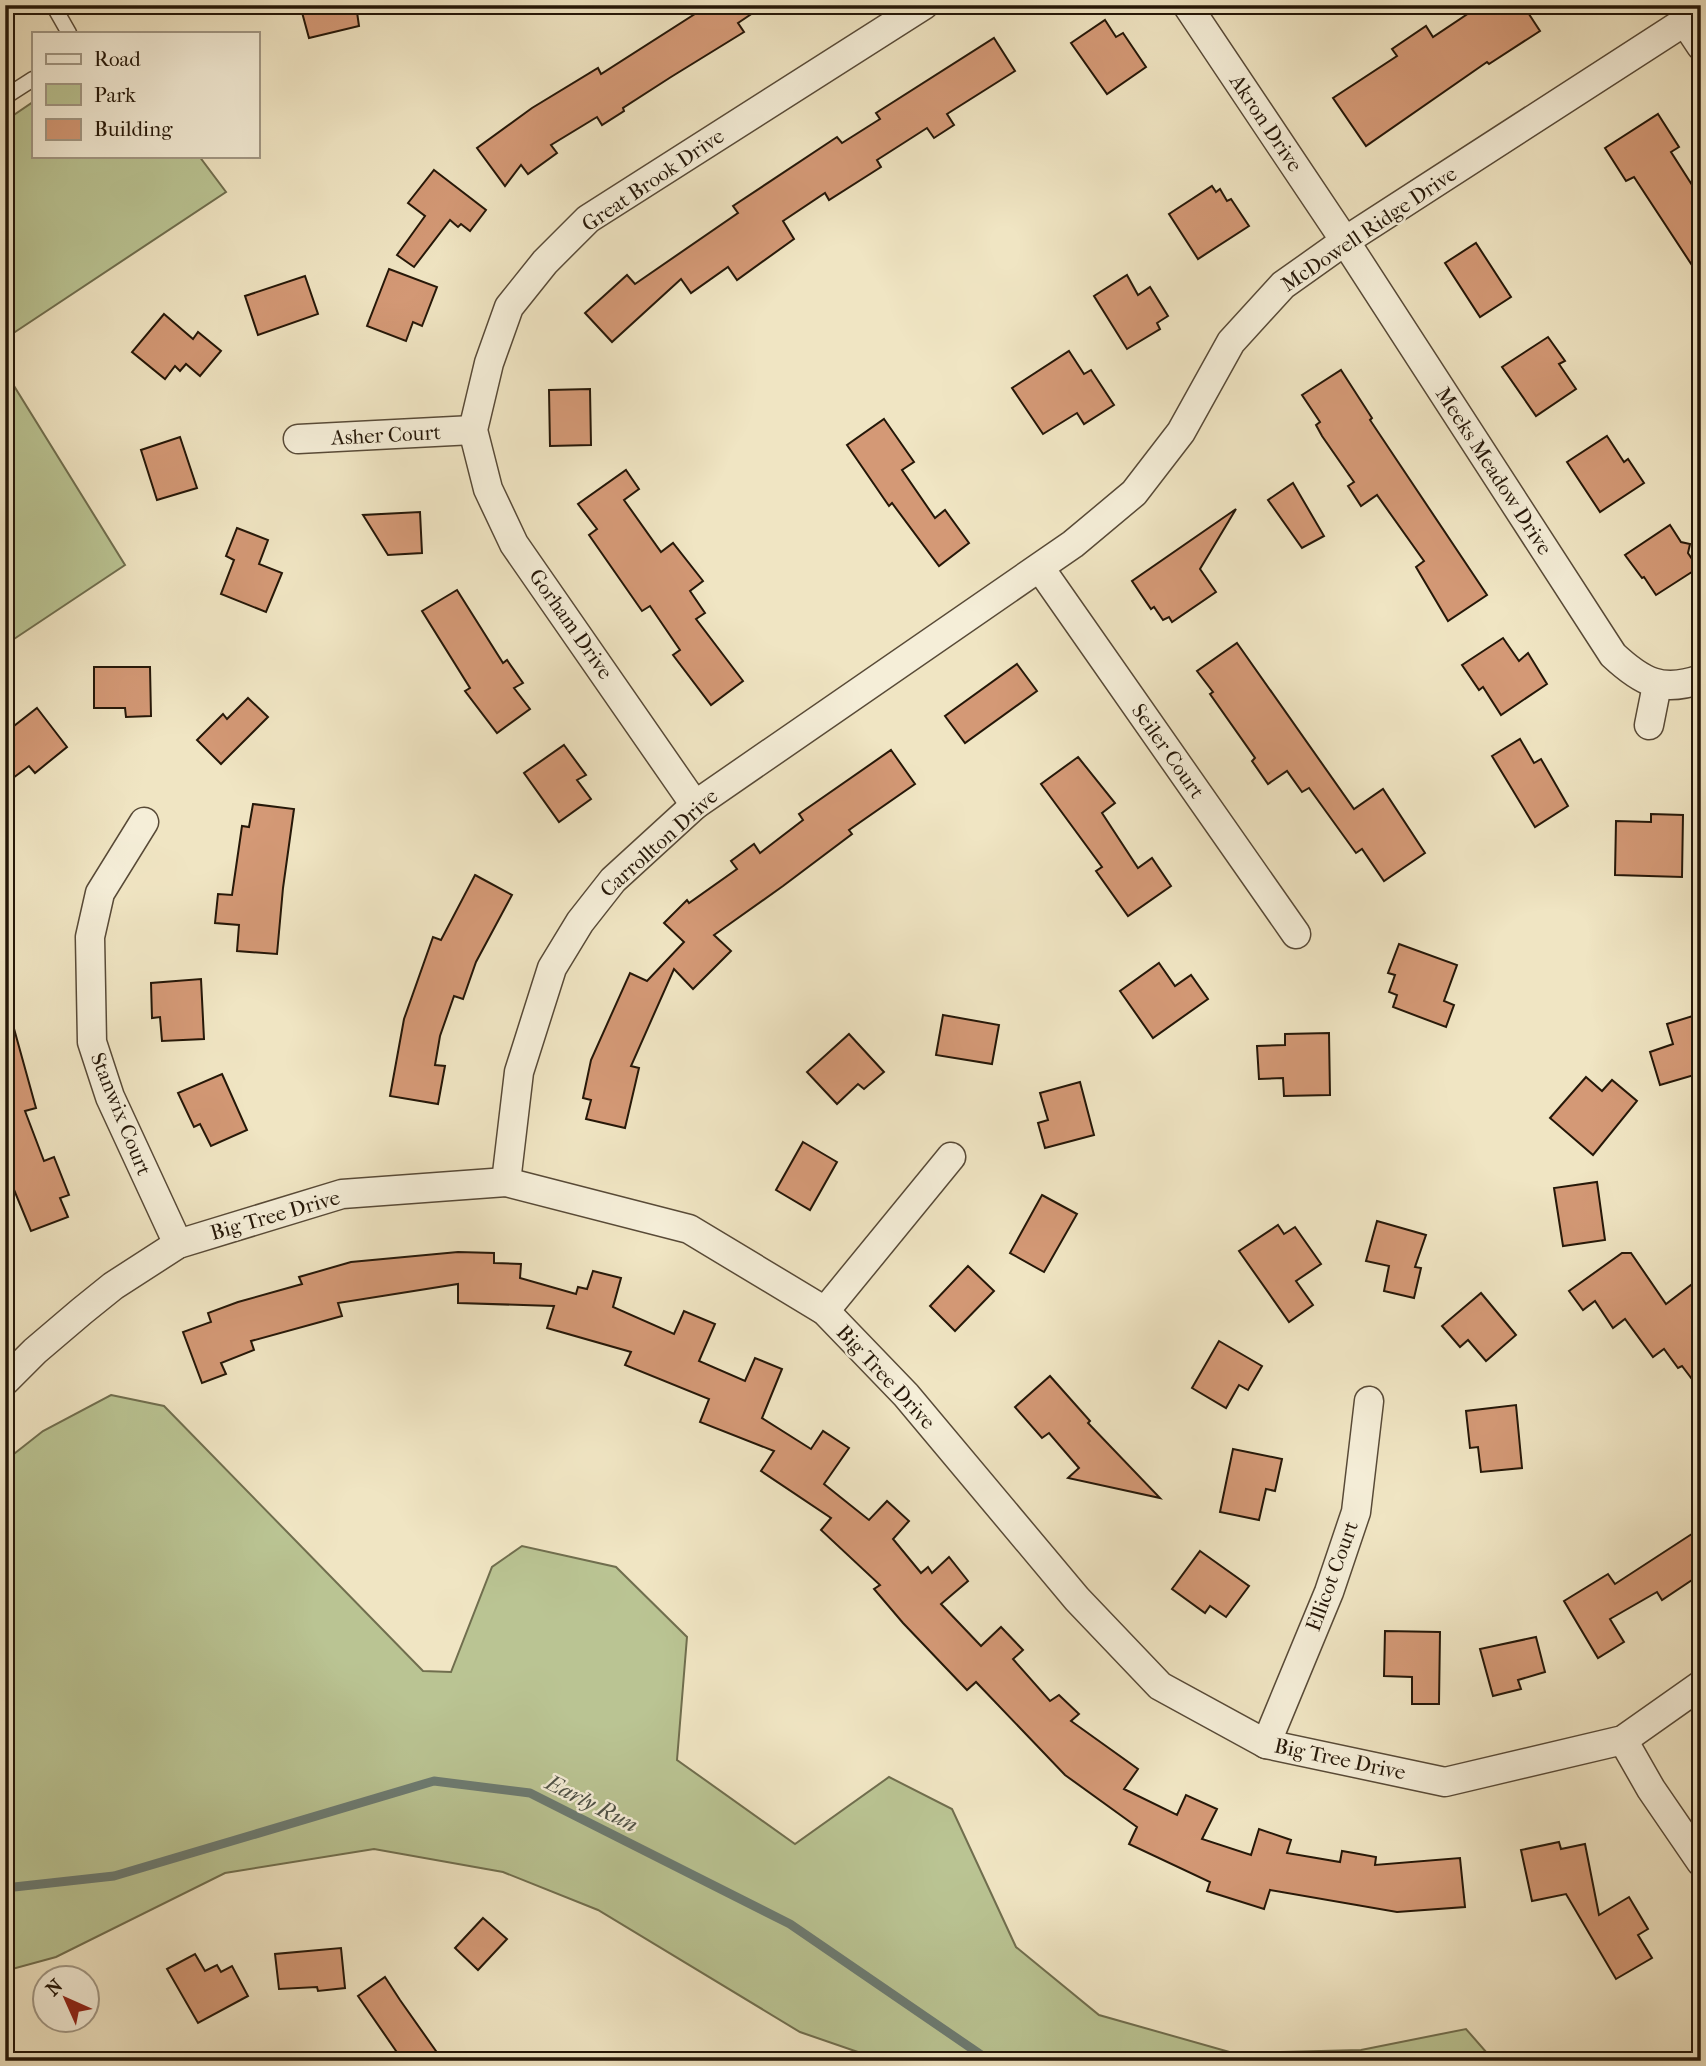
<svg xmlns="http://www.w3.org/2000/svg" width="1706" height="2066" font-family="'IM FELL French Canon',serif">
	<rect width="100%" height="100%" fill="#f0e5c3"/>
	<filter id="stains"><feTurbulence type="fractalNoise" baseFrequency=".00286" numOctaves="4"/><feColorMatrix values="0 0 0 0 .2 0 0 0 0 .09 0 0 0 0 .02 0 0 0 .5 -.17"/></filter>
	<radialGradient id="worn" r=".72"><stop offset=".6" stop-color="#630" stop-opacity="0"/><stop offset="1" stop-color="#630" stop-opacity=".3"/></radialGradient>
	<g fill="#bac493" stroke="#706e4e" stroke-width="2">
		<path d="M 33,102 L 33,156 L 199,156 L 226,192 L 12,334 L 6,373 L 125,565 L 5,645 L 5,121 Z"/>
		<path d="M 111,1395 L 164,1406 L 423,1671 L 451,1672 L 492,1567 L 522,1546 L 616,1567 L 687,1637 L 677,1760 L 795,1844 L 889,1777 L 952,1809 L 1016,1947 L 1099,2015 L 1233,2053 L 1361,2050 L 1466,2029 L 1494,2061 L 884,2061 L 800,2032 L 598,1910 L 503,1872 L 374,1849 L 225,1873 L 56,1957 L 5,1971 L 5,1461 L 43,1431 Z"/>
	</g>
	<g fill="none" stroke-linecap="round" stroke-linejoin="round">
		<path stroke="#6c7b72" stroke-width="9" d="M 5,1888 L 114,1876 L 434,1781 L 530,1793 L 790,1924 L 990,2061"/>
	</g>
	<g fill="#d49976" stroke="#251708" stroke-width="2">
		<path d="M 300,5 L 356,5 L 359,26 L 309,38 Z"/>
		<path d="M 709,5 L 765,5 L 738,23 L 744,32 L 671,77 L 623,108 L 624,111 L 602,125 L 597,117 L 551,145 L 557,153 L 528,174 L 521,165 L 505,186 L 477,148 L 532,108 L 598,68 L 601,74 Z"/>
		<path d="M 1481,5 L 1523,5 L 1540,31 L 1489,64 L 1487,62 L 1366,146 L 1333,98 L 1397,56 L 1392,49 L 1426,26 L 1433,37 Z"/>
		<path d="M 1105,20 L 1116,37 L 1123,33 L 1146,67 L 1107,94 L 1071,43 Z"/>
		<path d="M 994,38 L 1015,71 L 947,114 L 954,125 L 934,138 L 927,128 L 877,160 L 881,167 L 829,200 L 825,193 L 783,221 L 794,239 L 737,280 L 728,267 L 691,293 L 681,279 L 612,342 L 585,313 L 627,275 L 635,284 L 738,213 L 733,206 L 837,137 L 842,143 L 880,119 L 876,113 Z"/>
		<path d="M 1658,114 L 1679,147 L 1671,152 L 1701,199 L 1701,279 L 1634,177 L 1626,181 L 1605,148 Z"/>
		<path d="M 434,170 L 486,210 L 470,231 L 461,224 L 458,227 L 450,220 L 414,267 L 397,255 L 425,216 L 408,203 Z"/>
		<path d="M 1212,186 L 1216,192 L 1220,189 L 1227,201 L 1231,199 L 1249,226 L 1198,259 L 1169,214 Z"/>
		<path d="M 1476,243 L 1511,297 L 1480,317 L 1445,263 Z"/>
		<path d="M 389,269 L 437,287 L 422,326 L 413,322 L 406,341 L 367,326 Z"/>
		<path d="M 1127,275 L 1138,295 L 1150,287 L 1168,316 L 1157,323 L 1160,329 L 1127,349 L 1094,296 Z"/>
		<path d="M 305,276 L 318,314 L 258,335 L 245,296 Z"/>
		<path d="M 164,314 L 193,339 L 198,332 L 221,351 L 200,376 L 186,364 L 180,371 L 175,366 L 165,379 L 132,352 Z"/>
		<path d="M 1548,337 L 1565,361 L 1559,364 L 1576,389 L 1536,416 L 1502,367 Z"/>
		<path d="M 1069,351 L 1084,374 L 1091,370 L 1114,405 L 1084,424 L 1077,413 L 1043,434 L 1012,388 Z"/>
		<path d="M 1341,370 L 1372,418 L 1370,420 L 1487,595 L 1448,621 L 1416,567 L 1424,561 L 1377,495 L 1361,506 L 1348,486 L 1354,482 L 1322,436 L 1316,425 L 1320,422 L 1302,395 Z"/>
		<path d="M 590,389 L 591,445 L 550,446 L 549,390 Z"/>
		<path d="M 884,419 L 914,462 L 902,470 L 935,518 L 945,510 L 969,543 L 939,566 L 892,503 L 889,506 L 847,445 Z"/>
		<path d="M 1607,436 L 1624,462 L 1628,459 L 1644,483 L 1600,512 L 1567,462 Z"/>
		<path d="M 180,437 L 197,488 L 157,500 L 141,450 Z"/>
		<path d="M 626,470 L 639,489 L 624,500 L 661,552 L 673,543 L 703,581 L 690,591 L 705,613 L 696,619 L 743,681 L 711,705 L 673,655 L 680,650 L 650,606 L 642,611 L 589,535 L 597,529 L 578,504 Z"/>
		<path d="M 1293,483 L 1324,536 L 1302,548 L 1268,500 Z"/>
		<path d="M 1236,509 L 1200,569 L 1216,592 L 1172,622 L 1169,617 L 1163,620 L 1154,607 L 1151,609 L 1132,581 Z"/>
		<path d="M 420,512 L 422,553 L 388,555 L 363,515 Z"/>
		<path d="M 1670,525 L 1681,542 L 1690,544 L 1688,553 L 1698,568 L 1656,595 L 1644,577 L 1642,578 L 1625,555 Z"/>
		<path d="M 237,528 L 268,540 L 259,564 L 282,573 L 266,612 L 221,594 L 234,560 L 226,556 Z"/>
		<path d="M 457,590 L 503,663 L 507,660 L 523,683 L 514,688 L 530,709 L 497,733 L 465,691 L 470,688 L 422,611 Z"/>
		<path d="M 1503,638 L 1519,661 L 1528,653 L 1547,684 L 1501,715 L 1483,687 L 1479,690 L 1462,665 Z"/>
		<path d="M 1237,643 L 1354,809 L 1383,789 L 1425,853 L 1384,881 L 1362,849 L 1356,853 L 1309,788 L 1302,792 L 1287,771 L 1268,784 L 1252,761 L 1255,758 L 1210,694 L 1213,692 L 1197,671 Z"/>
		<path d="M 1017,664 L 1037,691 L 965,743 L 945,716 Z"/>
		<path d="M 94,667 L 150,667 L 151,716 L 126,717 L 125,708 L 94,708 Z"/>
		<path d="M 248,698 L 268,717 L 221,764 L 197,740 L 223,714 L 227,719 Z"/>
		<path d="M 37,708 L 67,747 L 35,773 L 29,766 L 5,784 L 5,733 Z"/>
		<path d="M 1520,739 L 1534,763 L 1541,759 L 1568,806 L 1535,827 L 1492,756 Z"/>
		<path d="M 564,745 L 586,775 L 577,780 L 591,799 L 559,822 L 524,773 Z"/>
		<path d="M 891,750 L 915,784 L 849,830 L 852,834 L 783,886 L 714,935 L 731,951 L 693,989 L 674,969 L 631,1066 L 639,1068 L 625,1128 L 586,1119 L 591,1100 L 583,1098 L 591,1060 L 630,973 L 647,981 L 684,942 L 664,923 L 687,900 L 689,903 L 737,869 L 731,861 L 754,844 L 760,853 L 803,820 L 799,814 Z"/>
		<path d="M 1078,757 L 1115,803 L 1102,813 L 1138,868 L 1152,858 L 1171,886 L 1128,916 L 1096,871 L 1102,867 L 1041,784 Z"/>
		<path d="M 253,804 L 294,809 L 283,888 L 277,954 L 237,951 L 239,925 L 215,923 L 218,894 L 232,895 L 242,826 L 249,827 Z"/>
		<path d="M 1651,814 L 1683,815 L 1682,877 L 1615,875 L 1616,821 L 1651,822 Z"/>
		<path d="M 475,875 L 512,895 L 476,962 L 463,999 L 454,996 L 440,1036 L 435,1065 L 445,1066 L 438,1104 L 390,1096 L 404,1019 L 433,937 L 441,940 Z"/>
		<path d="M 1399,944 L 1457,965 L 1444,1001 L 1454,1005 L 1446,1027 L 1393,1007 L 1397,995 L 1389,992 L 1395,975 L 1388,973 Z"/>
		<path d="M 1159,963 L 1175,986 L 1191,975 L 1208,999 L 1153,1038 L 1120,991 Z"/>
		<path d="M 201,979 L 204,1039 L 162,1041 L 160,1017 L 152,1018 L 151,983 Z"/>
		<path d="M 943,1015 L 999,1025 L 992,1064 L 936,1055 Z"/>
		<path d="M 1696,1015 L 1701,1029 L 1701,1073 L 1660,1085 L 1650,1052 L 1673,1044 L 1667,1024 Z"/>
		<path d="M 13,1025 L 36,1108 L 25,1111 L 44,1161 L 54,1157 L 69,1195 L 60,1198 L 68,1217 L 31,1231 L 5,1168 L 5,1026 Z"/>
		<path d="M 1329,1033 L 1330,1095 L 1284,1096 L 1283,1078 L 1259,1079 L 1257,1046 L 1285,1045 L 1285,1034 Z"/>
		<path d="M 849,1034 L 884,1072 L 864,1089 L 858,1084 L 837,1104 L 807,1072 Z"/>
		<path d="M 222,1074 L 247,1130 L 211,1146 L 200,1124 L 194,1127 L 178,1093 Z"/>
		<path d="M 1586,1077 L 1602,1091 L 1612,1080 L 1637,1101 L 1593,1155 L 1550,1118 Z"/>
		<path d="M 1080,1082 L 1094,1135 L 1045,1148 L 1038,1123 L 1048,1120 L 1040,1093 Z"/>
		<path d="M 803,1142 L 837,1162 L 810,1210 L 776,1190 Z"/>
		<path d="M 1597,1182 L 1605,1240 L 1563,1246 L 1554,1188 Z"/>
		<path d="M 1042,1195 L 1077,1214 L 1044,1272 L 1010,1253 Z"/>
		<path d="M 1377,1221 L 1426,1235 L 1415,1267 L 1421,1268 L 1414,1298 L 1384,1291 L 1389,1266 L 1366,1261 Z"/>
		<path d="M 1278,1225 L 1284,1234 L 1295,1227 L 1321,1264 L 1296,1281 L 1313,1305 L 1289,1322 L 1239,1251 Z"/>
		<path d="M 458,1252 L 494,1253 L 494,1263 L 521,1264 L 520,1278 L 576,1294 L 578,1287 L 587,1289 L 593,1271 L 621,1278 L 613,1307 L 674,1334 L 684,1311 L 715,1324 L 699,1361 L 745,1381 L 755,1358 L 782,1369 L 762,1418 L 811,1449 L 823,1431 L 849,1448 L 824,1484 L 869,1520 L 887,1501 L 909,1521 L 893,1539 L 921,1573 L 928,1567 L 932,1573 L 949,1557 L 968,1581 L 941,1604 L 981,1646 L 1001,1627 L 1023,1650 L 1013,1659 L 1050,1701 L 1059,1695 L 1079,1714 L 1071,1721 L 1138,1769 L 1124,1789 L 1177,1815 L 1186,1795 L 1217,1809 L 1202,1839 L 1251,1855 L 1259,1829 L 1291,1840 L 1287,1853 L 1340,1862 L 1342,1851 L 1376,1857 L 1375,1865 L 1460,1858 L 1465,1907 L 1397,1912 L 1270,1890 L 1264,1909 L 1207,1891 L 1210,1882 L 1129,1844 L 1137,1827 L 1065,1775 L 976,1682 L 967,1690 L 903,1623 L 874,1589 L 880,1585 L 821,1530 L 831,1518 L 761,1471 L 774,1451 L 700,1422 L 709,1399 L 625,1365 L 631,1352 L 547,1328 L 554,1306 L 458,1303 L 458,1284 L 338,1303 L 342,1316 L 251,1341 L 254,1350 L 221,1363 L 226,1374 L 202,1383 L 183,1332 L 211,1322 L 208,1313 L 238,1302 L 302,1284 L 299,1277 L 351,1262 Z"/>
		<path d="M 1622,1253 L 1631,1253 L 1666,1304 L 1691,1285 L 1701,1298 L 1701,1391 L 1682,1366 L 1678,1368 L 1664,1349 L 1653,1357 L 1625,1319 L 1613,1328 L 1595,1301 L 1583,1310 L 1569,1291 Z"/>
		<path d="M 968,1266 L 994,1291 L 955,1331 L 930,1306 Z"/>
		<path d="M 1481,1293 L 1516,1335 L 1486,1361 L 1468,1340 L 1460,1347 L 1442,1326 Z"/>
		<path d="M 1219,1341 L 1262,1366 L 1248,1390 L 1239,1385 L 1226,1408 L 1192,1388 Z"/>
		<path d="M 1050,1376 L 1090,1421 L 1088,1423 L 1160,1498 L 1068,1478 L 1079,1468 L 1049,1433 L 1042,1438 L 1015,1407 Z"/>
		<path d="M 1516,1405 L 1522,1468 L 1481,1472 L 1478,1447 L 1470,1448 L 1466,1411 Z"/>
		<path d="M 1233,1449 L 1282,1459 L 1275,1491 L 1266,1489 L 1259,1520 L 1220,1512 Z"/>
		<path d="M 1701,1528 L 1701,1574 L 1662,1600 L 1657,1592 L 1610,1619 L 1624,1642 L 1598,1658 L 1564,1601 L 1608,1574 L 1615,1584 Z"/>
		<path d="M 1200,1551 L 1249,1586 L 1226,1617 L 1210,1606 L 1205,1613 L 1172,1589 Z"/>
		<path d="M 1385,1631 L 1440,1632 L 1439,1704 L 1412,1704 L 1412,1677 L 1384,1676 Z"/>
		<path d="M 1536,1637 L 1545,1672 L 1518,1680 L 1521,1689 L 1493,1696 L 1480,1649 Z"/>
		<path d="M 1559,1842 L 1561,1849 L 1585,1844 L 1599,1915 L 1629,1897 L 1648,1929 L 1638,1935 L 1652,1958 L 1616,1979 L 1566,1894 L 1532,1901 L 1521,1850 Z"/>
		<path d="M 483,1918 L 507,1939 L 478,1970 L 455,1948 Z"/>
		<path d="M 341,1948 L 345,1988 L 318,1991 L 317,1987 L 279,1989 L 275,1954 Z"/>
		<path d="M 195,1954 L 205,1971 L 217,1965 L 221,1972 L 232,1966 L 248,1996 L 198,2023 L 167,1969 Z"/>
		<path d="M 385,1977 L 400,2000 L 443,2061 L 403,2061 L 358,1996 Z"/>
	</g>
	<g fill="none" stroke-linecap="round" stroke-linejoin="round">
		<defs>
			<g id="service">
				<path d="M 53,5 L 69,33"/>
				<path d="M 5,97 L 33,79"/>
			</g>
			<g id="minor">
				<path d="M 1187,5 L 1345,241 L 1613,655 C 1642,682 1662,693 1701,679"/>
				<path d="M 1685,22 L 1701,46"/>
				<path d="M 298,439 L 473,430"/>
				<path d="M 1040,568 L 1296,934"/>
				<path d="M 1649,725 L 1657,685"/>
				<path d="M 695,805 L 514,544 L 488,489 L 473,430 L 489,363 L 509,307 L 545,262 L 588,219 L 924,5"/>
				<path d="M 144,822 L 100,893 L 90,937 L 92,1042 L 110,1097 L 178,1244"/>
				<path d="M 506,1182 L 519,1072 L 552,968 L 580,922 L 613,880 L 695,805 L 1073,544 L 1134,493 L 1181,432 L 1231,342 L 1283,285 L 1345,241 L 1701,11"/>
				<path d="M 825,1311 L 951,1157"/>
				<path d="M 5,1381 L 35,1351 L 82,1311 L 113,1286 L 178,1244 L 342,1194 L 506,1182 L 689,1229 L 825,1311 L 906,1395 L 1077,1599 L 1160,1686 L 1266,1744 L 1445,1782 L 1623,1740 L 1701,1685"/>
				<path d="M 1623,1740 L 1651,1789 L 1701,1862"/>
				<path d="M 1266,1744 L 1329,1592 L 1356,1512 L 1369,1401"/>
			</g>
		</defs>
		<use href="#service" stroke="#584a37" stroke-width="17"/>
		<use href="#minor" stroke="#584a37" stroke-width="31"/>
		<use href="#service" stroke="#f5eed8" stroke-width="14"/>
		<use href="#minor" stroke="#f5eed8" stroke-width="28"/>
	</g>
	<g text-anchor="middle" stroke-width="5" stroke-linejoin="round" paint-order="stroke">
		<g font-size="21" fill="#251708" stroke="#f5eed8">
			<text transform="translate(1266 123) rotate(56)" y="7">Akron Drive</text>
			<text transform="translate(653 180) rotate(-34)" y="7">Great Brook Drive</text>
			<text transform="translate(1369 229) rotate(-34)" y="7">McDowell Ridge Drive</text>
			<text transform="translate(386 435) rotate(-3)" y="7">Asher Court</text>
			<text transform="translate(1494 471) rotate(57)" y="7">Meeks Meadow Drive</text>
			<text transform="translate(571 624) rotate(55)" y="7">Gorham Drive</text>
			<text transform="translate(1168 751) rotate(55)" y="7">Seiler Court</text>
			<text transform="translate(659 843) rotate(-42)" y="7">Carrollton Drive</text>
			<text transform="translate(121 1114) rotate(68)" y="7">Stanwix Court</text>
			<text transform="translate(275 1215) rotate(-16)" y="7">Big Tree Drive</text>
			<text transform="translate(886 1377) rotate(47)" y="7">Big Tree Drive</text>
			<text transform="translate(1332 1576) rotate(-70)" y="7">Ellicot Court</text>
			<text transform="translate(1340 1759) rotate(12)" y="7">Big Tree Drive</text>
		</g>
		<g font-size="23" font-style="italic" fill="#4e5146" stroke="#f5eed8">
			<text transform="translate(592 1803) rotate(27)" y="8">Early Run</text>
		</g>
	</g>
	<rect width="1706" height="2066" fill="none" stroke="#f0e5c3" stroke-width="28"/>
	<rect x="7" y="7" width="1692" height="2052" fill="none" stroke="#251708" stroke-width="3.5"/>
	<rect x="14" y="14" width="1678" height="2038" fill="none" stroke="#251708" stroke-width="2"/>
	<rect x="32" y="32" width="228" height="126" fill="#f5eed8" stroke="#a29885" stroke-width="2"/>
	<rect x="46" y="54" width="35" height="10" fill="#f5eed8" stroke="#a29885" stroke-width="2"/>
	<text x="94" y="66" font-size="21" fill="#251708">Road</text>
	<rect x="46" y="84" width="35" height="21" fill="#bac493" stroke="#a29885" stroke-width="2"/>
	<text x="94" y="102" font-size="21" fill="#251708">Park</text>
	<rect x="46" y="119" width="35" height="21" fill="#d49976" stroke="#a29885" stroke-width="2"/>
	<text x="94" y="136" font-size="21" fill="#251708">Building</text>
	<g transform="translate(66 1999) rotate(315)"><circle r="33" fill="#f5eed8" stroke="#a29885" stroke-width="2"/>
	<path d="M0-5L12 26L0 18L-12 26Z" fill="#8f2418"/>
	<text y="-10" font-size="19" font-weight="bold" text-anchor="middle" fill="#251708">N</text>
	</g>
	<rect width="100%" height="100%" filter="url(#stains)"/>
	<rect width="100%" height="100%" fill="url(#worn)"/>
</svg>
